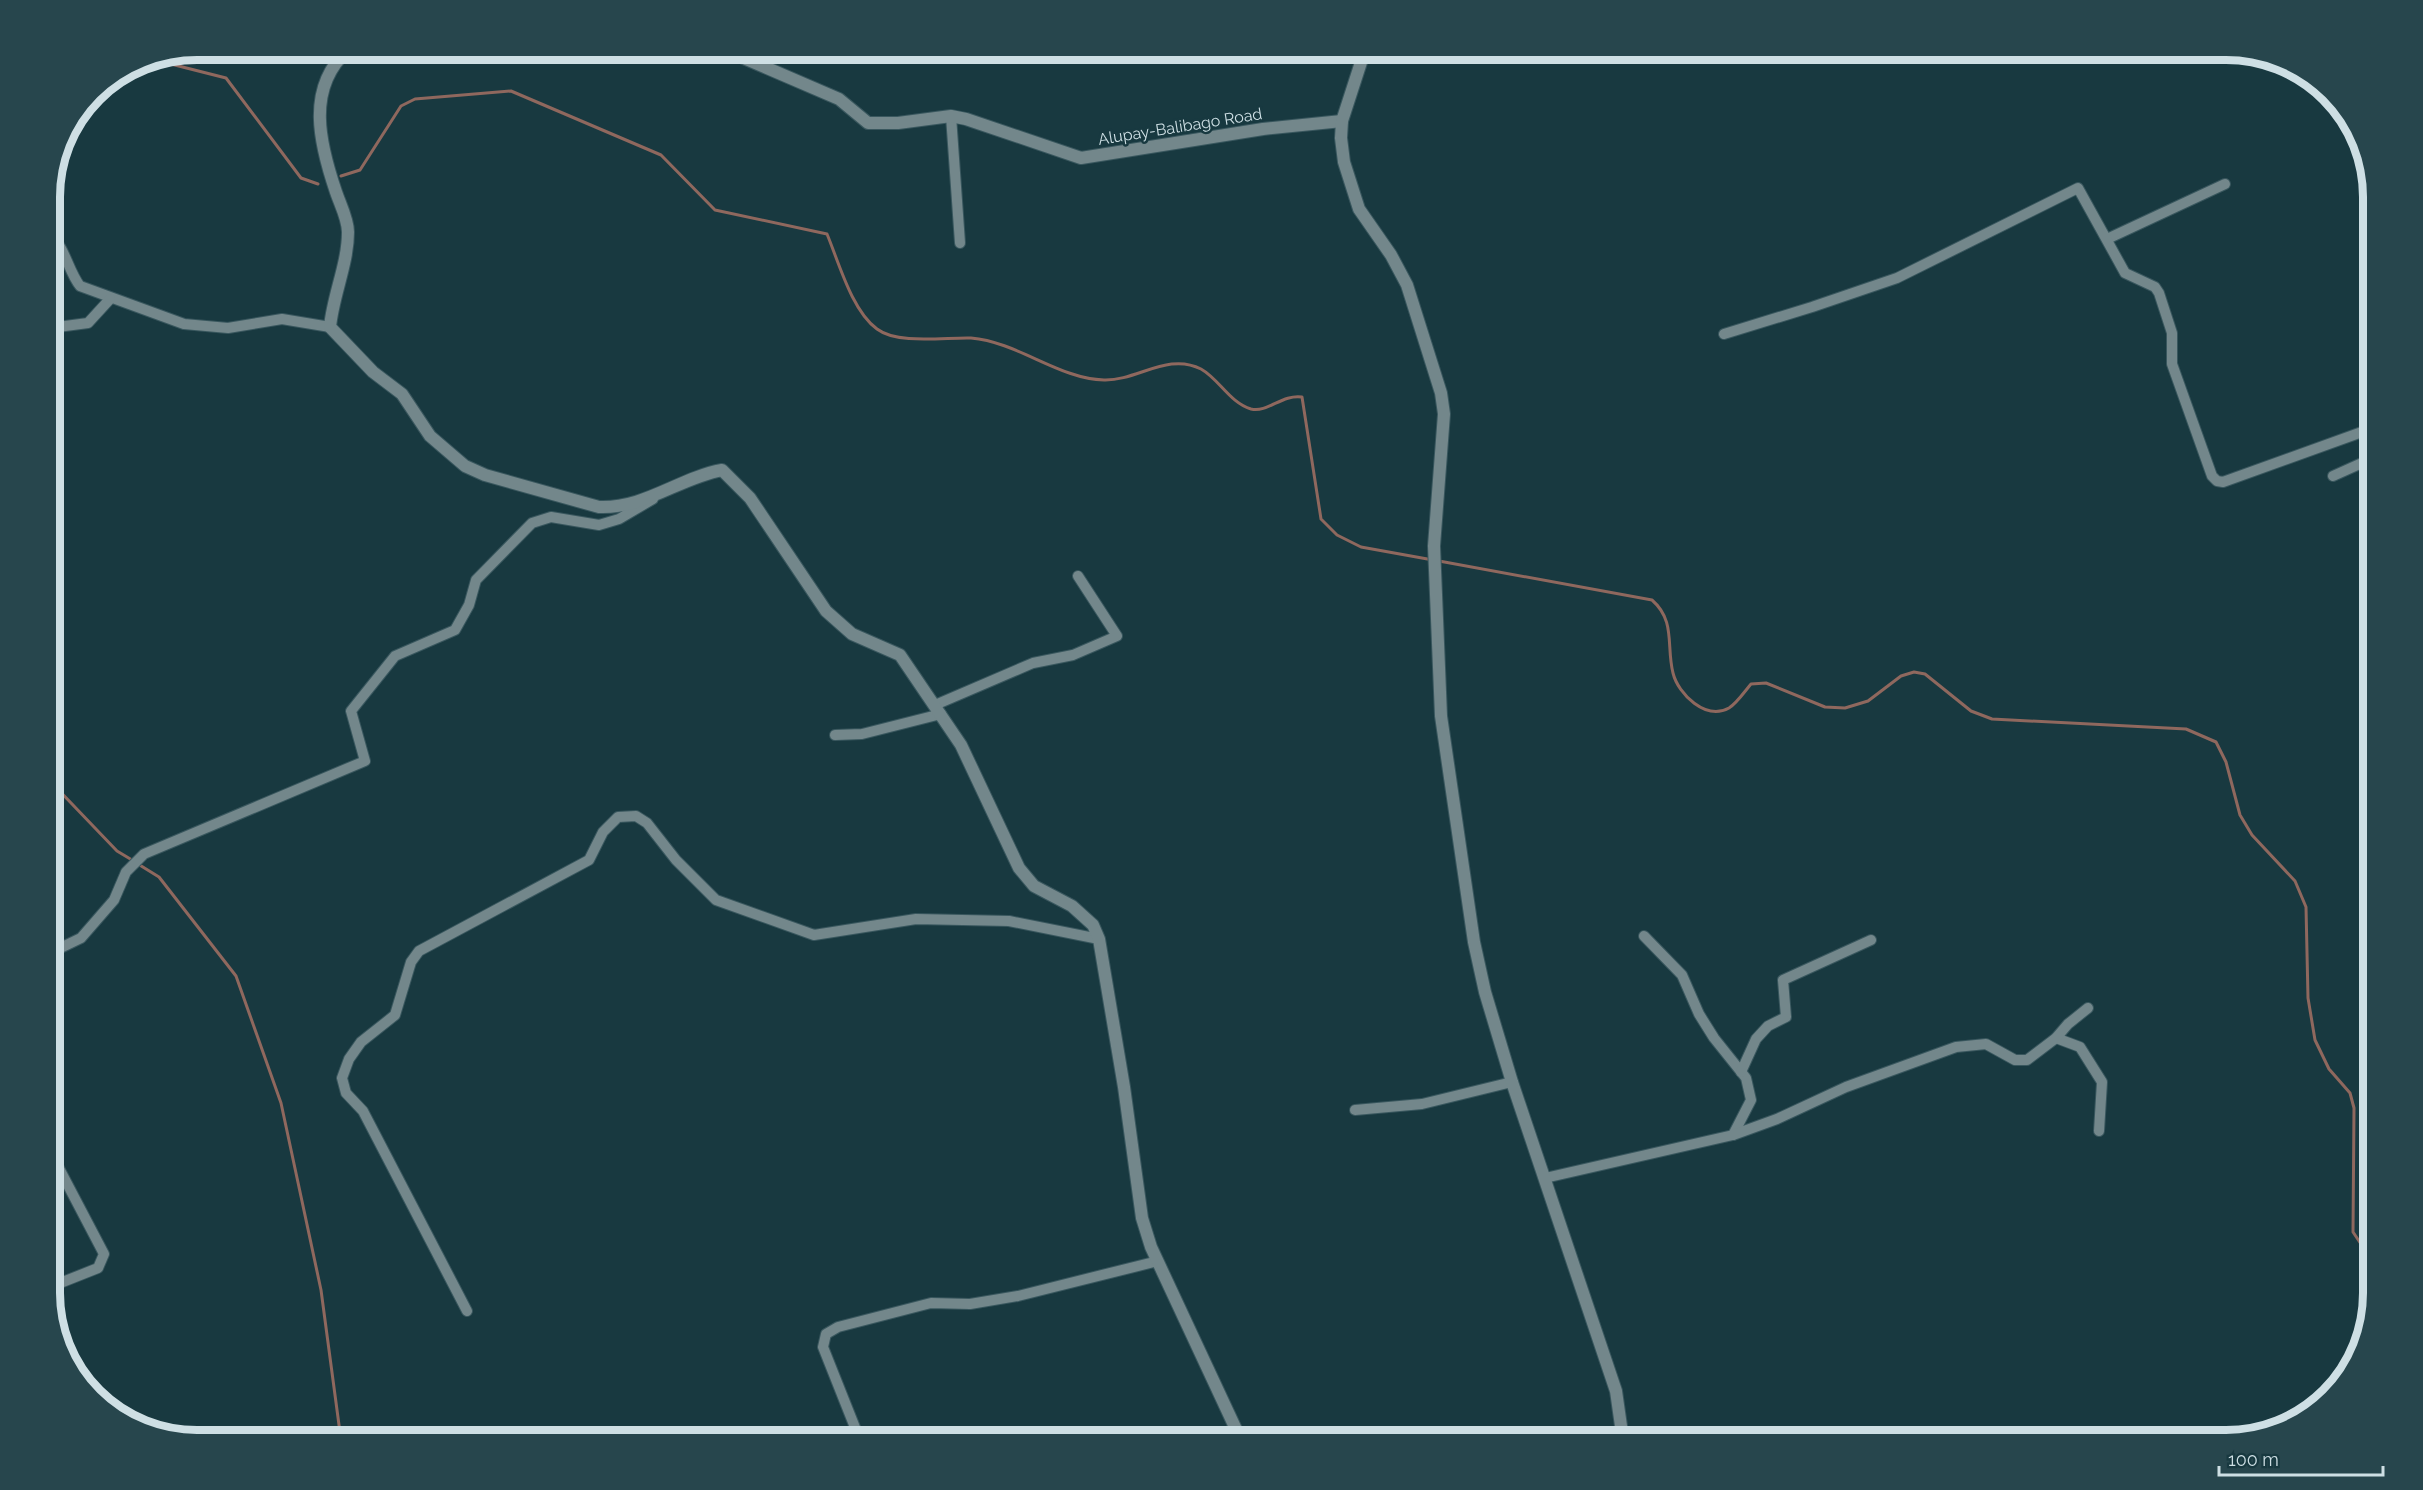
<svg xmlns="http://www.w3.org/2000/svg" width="2423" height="1490" font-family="Raleway,sans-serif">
	<rect width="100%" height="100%" fill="#183940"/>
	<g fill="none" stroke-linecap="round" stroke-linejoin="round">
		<g stroke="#8f685e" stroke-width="3">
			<path d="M 151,59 L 226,78 L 301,178 L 318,184"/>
			<path d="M 341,176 L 360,170 L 401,106 L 415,99 L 511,91 L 661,155 L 715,210 L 827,234 C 839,263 852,311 877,329 C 898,345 946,337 971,338 C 1018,342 1059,379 1104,380 C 1137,381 1168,352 1201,369 C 1219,379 1230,403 1251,409 C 1268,413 1282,394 1302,397 L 1321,519 L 1337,535 L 1361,547 L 1433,560"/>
			<path d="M 1439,561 L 1652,600 C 1676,621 1666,646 1673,673 C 1678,694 1706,721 1729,708 C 1737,703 1745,691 1751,684 L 1766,683 L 1825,707 L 1845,708 L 1868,701 L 1901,676 L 1914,672 L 1925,674 L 1971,711 L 1992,719 L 2186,729 L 2216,742 L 2226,762 L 2240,815 L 2252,835 L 2295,881 L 2306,907 L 2308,998 L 2315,1040 L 2329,1069 L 2350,1093 L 2354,1108 L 2353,1232 L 2373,1262"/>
			<path d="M 50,781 L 117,851 L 132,860"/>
			<path d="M 138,864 L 159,877 L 236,976 L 281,1103 L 321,1290 L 341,1440"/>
		</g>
		<defs>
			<g id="minor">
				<path d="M 951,116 L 960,243"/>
				<path d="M 50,235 C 65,246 68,271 80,286 L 184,324 L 228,328 L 282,319 L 330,327"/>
				<path d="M 2107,239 L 2225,184"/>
				<path d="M 50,328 L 88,323 L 110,299"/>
				<path d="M 1724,334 L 1812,307 L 1897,278 L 2078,188 L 2125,273 L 2155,287 L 2159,293 L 2172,333 L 2172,364 L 2212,476 L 2217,481 L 2223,482 L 2373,428"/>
				<path d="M 2333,476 L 2373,458"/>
				<path d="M 935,705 L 1033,663 L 1073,655 L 1117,636 L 1078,576"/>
				<path d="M 835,735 L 862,734 L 941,714"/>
				<path d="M 1644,936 L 1682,975 L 1699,1014 L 1714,1038 L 1746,1078 L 1751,1100 L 1733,1135"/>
				<path d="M 50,953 L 81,938 L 114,900 L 126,872 L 144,854 L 365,761 L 351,711 L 395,656 L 455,630 L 469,605 L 476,580 L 532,523 L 551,517 L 599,525 L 619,519 L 653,499"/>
				<path d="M 2056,1038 L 2080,1047 L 2102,1082 L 2099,1131"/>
				<path d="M 1741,1072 L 1756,1039 L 1768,1026 L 1786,1017 L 1783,980 L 1871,940"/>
				<path d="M 1355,1110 L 1422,1104 L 1512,1082"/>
				<path d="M 50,1151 L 104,1254 L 98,1268 L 50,1287"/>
				<path d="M 1545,1178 L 1733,1135 L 1777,1119 L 1846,1087 L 1956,1047 L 1986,1044 L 2015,1060 L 2027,1060 L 2056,1038 L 2068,1024 L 2088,1008"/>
				<path d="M 467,1311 L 363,1111 L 346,1093 L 342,1078 L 349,1059 L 361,1042 L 395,1015 L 411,962 L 419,951 L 589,860 L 603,832 L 618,817 L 636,816 L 647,823 L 676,860 L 716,900 L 814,935 L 916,919 L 1009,921 L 1099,939"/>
				<path d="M 860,1440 L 823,1347 L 826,1334 L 838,1327 L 931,1303 L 970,1304 L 1018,1296 L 1158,1261"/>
			</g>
			<g id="tertiary">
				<path d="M 348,50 C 305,88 320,145 336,192 C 340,204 348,219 348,232 C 348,264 333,295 330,327 L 373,372 L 402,394 L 430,436 L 465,466 L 485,475 L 599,507 C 644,509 679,478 722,470 L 750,498 L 826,611 L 852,634 L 900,655 L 961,745 L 1019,868 L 1034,886 L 1072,906 L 1093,925 L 1099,939 L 1124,1087 L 1142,1218 L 1151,1247 L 1241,1440"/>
				<path d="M 725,50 L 839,99 L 868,123 L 898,123 L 951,116 L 966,119 L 1081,158 L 1263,129 L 1342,121"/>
				<path d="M 1365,50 L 1342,121 L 1341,138 L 1344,162 L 1359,209 L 1391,255 L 1407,285 L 1441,393 L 1444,414 L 1434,546 L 1441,716 L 1474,942 L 1485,992 L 1512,1082 L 1616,1391 L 1623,1440"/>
			</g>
		</defs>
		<use href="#minor" stroke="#39575e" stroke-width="12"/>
		<use href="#tertiary" stroke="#39575e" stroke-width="14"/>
		<use href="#minor" stroke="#73878b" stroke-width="10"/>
		<use href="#tertiary" stroke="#73878b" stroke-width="12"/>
	</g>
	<g text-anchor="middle" stroke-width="5" stroke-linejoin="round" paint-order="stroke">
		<g font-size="16" fill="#cedfe4" stroke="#183940">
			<text transform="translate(1180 126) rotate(-9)" y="6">Alupay-Balibago Road</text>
		</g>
	</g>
	<path d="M0 0H2423V1490H0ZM197 60H2226A137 137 0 0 1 2363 197V1293A137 137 0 0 1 2226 1430H197A137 137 0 0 1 60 1293V197A137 137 0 0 1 197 60Z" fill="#27464d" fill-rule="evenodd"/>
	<path fill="none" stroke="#cedfe4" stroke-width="8" d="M197 60H2226A137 137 0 0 1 2363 197V1293A137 137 0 0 1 2226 1430H197A137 137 0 0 1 60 1293V197A137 137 0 0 1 197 60Z"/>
	<path d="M2219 1466v9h164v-9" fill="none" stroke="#cedfe4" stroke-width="3"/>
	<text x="2228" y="1466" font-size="18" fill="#cedfe4" stroke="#183940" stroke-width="4.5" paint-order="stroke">100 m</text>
</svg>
